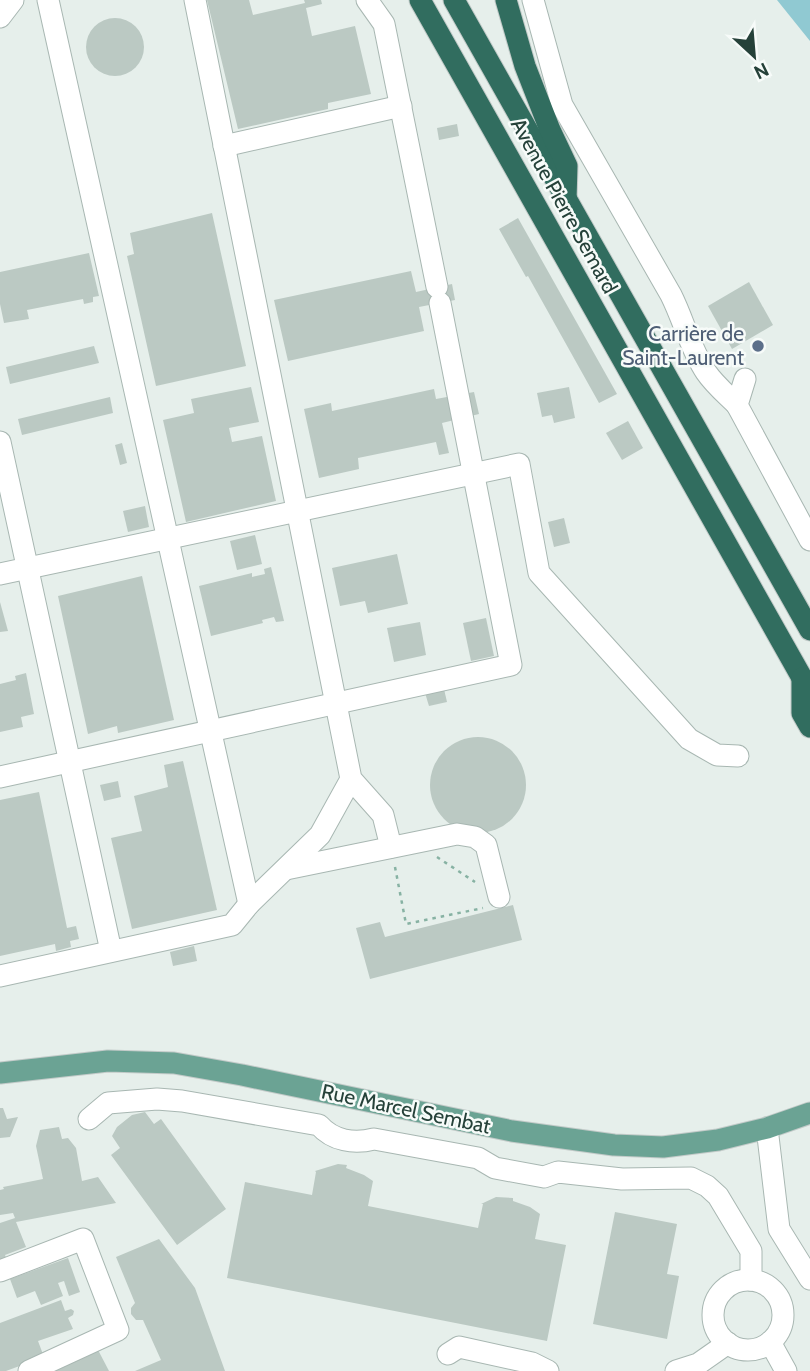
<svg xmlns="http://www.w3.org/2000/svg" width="810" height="1371" font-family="Cabin,sans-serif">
	<rect width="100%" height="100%" fill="#e6efeb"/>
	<path fill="#90c9d2" d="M 777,0 L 810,0 L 810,41 Z"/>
	<g fill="#bbc9c3">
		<path d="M 207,0 L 249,0 L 253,15 L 305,3 L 304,0 L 321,0 L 322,4 L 306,8 L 312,36 L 355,26 L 371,94 L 328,103 L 328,109 L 238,129 Z"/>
		<circle cx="115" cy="47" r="29"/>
		<path d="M 457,124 L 459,136 L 439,140 L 437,128 Z"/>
		<path d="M 212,213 L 246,366 L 156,386 L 127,256 L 134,254 L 130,233 Z"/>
		<path d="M 518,218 L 617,394 L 599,403 L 528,276 L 526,277 L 499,229 Z"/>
		<path d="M 89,253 L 99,296 L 93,297 L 93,302 L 84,304 L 83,299 L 27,310 L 29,319 L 4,323 L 0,304 L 0,272 Z"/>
		<path d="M 411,271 L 416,292 L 452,284 L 455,300 L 419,307 L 424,331 L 288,361 L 274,300 Z"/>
		<path d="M 749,282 L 773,325 L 732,349 L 708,306 Z"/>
		<path d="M 94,346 L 99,363 L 10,384 L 6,367 Z"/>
		<path d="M 251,387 L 259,422 L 229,428 L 232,442 L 262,436 L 276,501 L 186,522 L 163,420 L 194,413 L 191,399 Z"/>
		<path d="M 569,387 L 575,418 L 554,423 L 552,415 L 542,417 L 537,393 Z"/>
		<path d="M 434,389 L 436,399 L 474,392 L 479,414 L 442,423 L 449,453 L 439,455 L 436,442 L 358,458 L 359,469 L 319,478 L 304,409 L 331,403 L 332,411 Z"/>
		<path d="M 110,397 L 113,413 L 22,435 L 18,419 Z"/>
		<path d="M 628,421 L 643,448 L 622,460 L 606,433 Z"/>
		<path d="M 122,443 L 127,463 L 120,465 L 115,445 Z"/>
		<path d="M 145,506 L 149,527 L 128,532 L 123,511 Z"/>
		<path d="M 564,518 L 570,543 L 554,547 L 548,522 Z"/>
		<path d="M 255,535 L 262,564 L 237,570 L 230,541 Z"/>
		<path d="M 397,554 L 408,604 L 368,613 L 365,601 L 340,606 L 332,568 Z"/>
		<path d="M 271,567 L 284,621 L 276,622 L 274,617 L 262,620 L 263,623 L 211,636 L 199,586 L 252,573 L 252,577 L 265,574 L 264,569 Z"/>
		<path d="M 142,576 L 174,720 L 118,733 L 117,726 L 88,734 L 58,596 Z"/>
		<path d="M 0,602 L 8,631 L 0,632 Z"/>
		<path d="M 486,618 L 494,656 L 471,661 L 463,623 Z"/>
		<path d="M 420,622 L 426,655 L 394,662 L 387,628 Z"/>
		<path d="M 26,673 L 34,714 L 21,717 L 23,727 L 0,732 L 0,684 L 16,680 L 15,676 Z"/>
		<path d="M 444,689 L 447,702 L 429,706 L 425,693 Z"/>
		<circle cx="478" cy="785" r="48"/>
		<path d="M 183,761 L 217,910 L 132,929 L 111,838 L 142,831 L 134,796 L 168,787 L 164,765 Z"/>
		<path d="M 118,781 L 121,797 L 104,801 L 100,785 Z"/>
		<path d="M 39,792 L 67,928 L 76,926 L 79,939 L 70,941 L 71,947 L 56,951 L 55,944 L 0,956 L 0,800 Z"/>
		<path d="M 513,905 L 522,940 L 370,979 L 356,928 L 380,922 L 385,937 Z"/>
		<path d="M 194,946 L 197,961 L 173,966 L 170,952 Z"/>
		<path d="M 0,1108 L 3,1108 L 7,1119 L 18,1117 L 10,1137 L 0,1138 Z"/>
		<path d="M 145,1112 L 154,1124 L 161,1119 L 226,1209 L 177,1245 L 111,1155 L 120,1148 L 112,1136 L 117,1127 L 132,1115 Z"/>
		<path d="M 59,1127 L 62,1139 L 68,1138 L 76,1148 L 82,1181 L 98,1177 L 116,1203 L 16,1222 L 26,1247 L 5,1255 L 7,1260 L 0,1263 L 0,1223 L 15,1218 L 13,1213 L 0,1215 L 0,1190 L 4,1189 L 3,1187 L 43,1179 L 36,1146 L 40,1130 Z"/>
		<path d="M 338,1164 L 347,1165 L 346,1168 L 364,1175 L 373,1181 L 368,1206 L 478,1228 L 483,1204 L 481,1204 L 496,1197 L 513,1198 L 513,1201 L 530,1207 L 540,1214 L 535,1239 L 566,1245 L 547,1341 L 227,1278 L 245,1182 L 312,1195 L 316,1172 L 315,1171 Z"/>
		<path d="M 615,1212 L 677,1224 L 667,1274 L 679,1276 L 667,1339 L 593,1324 Z"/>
		<path d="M 159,1239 L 195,1288 L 225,1371 L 135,1371 L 161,1360 L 143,1320 L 136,1320 L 131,1314 L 131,1308 L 135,1303 L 116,1257 Z"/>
		<path d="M 68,1258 L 80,1292 L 69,1296 L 64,1281 L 58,1283 L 63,1296 L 41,1305 L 35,1291 L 17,1298 L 10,1279 Z"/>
		<path d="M 61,1300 L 65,1311 L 71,1309 L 74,1311 L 73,1315 L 68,1318 L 73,1329 L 38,1341 L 44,1357 L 6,1371 L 0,1371 L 0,1323 Z"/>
		<path d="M 97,1348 L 109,1371 L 57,1371 L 56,1368 Z"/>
	</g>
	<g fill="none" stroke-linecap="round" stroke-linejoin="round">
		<defs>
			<g id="minor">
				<path d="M 48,0 L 249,904"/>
				<path d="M 195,0 L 351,779 L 383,815 L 391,847"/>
				<path d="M 367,0 L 384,24 L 437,287"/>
				<path d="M 533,0 L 562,105 L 671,295 C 684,321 690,348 706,372 C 714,384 727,395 737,405"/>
				<path d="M 0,17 L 13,0"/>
				<path d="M 224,146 L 401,106"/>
				<path d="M 745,379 L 737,405 L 810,540"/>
				<path d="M 0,442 L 111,951"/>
				<path d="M 0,574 L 519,464 L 539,573 L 689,739 L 717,755 L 738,756"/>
				<path d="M 0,777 L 511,665 L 440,303"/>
				<path d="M 286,869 L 457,834 L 475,837 L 486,845 L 499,897"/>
				<path d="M 0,976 L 232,925 L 249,904 L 320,835 L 351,779"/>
				<path d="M 89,1119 L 108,1103 L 157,1099 L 182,1101 L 319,1125 C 333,1141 354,1144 374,1139 L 478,1158 L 495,1168 L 544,1177 L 558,1172 L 622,1179 L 691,1178 L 707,1186 L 718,1196 L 751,1251 L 751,1280"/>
				<path d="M 767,1128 L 779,1229 L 810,1279"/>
				<path d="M 0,1271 L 83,1239 L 118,1330 L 29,1371"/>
				<circle cx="748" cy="1315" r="35"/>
				<path d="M 770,1342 L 786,1371"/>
				<path d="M 448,1354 L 459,1347 L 532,1363 L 548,1371"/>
				<path d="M 676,1371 L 698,1364 L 728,1343"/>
			</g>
			<path id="major" d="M 0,1073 L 108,1061 L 174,1063 L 242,1075 L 512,1131 L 614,1145 L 663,1147 L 718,1140 L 767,1128 L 810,1113"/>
			<g id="highway">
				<path d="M 420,0 L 810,692"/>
				<path d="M 454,0 L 810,630"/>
				<path d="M 506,0 L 525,66 L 550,130 L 567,166 L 566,200"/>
				<path d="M 802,678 L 802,713 L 810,727"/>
			</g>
		</defs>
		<use href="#minor" stroke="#a8b7b2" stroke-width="23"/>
		<use href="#major" stroke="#c2cac8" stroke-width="23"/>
		<use href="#highway" stroke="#c2cac8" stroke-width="23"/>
		<g stroke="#87b2a3" stroke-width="2.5" stroke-dasharray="3.5 5" stroke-linecap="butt">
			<path d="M 437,857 L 475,882"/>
			<path d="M 395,867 L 406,924 L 483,908"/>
		</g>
		<use href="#minor" stroke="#fff" stroke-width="21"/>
		<use href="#major" stroke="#6ba394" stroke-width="21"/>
		<use href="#highway" stroke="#316d5f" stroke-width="21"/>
	</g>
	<circle fill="#5c6f8a" stroke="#f7fbf9" stroke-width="2.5" cx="758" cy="346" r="7"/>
	<g text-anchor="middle" stroke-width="5" stroke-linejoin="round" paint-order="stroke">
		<g font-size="21" fill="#254139" stroke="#f7fbf9">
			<text transform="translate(564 206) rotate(61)" y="7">Avenue Pierre Semard</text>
			<text transform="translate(406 1109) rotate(12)" y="7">Rue Marcel Sembat</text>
		</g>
		<g font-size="21" fill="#4e5e75" stroke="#f7fbf9" text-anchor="end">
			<text x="744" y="341">Carrière de<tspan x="744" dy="24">Saint-Laurent</tspan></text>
		</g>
	</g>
	<g transform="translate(754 56) rotate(154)" stroke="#f7fbf9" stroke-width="5" paint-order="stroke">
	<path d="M0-5L12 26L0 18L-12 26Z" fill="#254139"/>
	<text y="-10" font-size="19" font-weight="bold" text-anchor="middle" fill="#254139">N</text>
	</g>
</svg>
